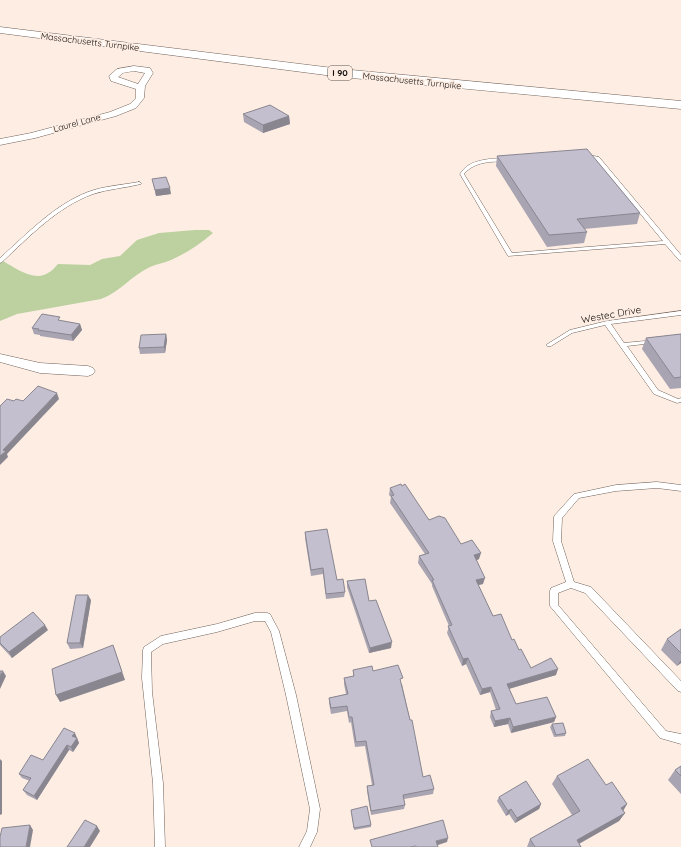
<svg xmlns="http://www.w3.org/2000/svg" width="681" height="847" font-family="Quicksand,sans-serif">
	<rect width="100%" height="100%" fill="#fdede3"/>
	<path fill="#bcd19f" d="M 195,230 L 209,230 L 213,233 C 200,244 187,253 171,260 C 164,263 157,264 150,267 C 132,275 120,292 101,299 L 17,314 L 0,321 L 0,261 L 3,261 C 15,268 34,282 48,273 C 52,271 55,267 58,264 L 90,265 L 102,259 L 120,256 L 137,240 L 159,233 Z"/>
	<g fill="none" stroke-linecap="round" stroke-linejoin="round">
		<defs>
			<g id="lane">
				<path d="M 583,154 L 599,157 L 681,255 L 681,261 L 679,260 L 665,244 L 508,256 L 460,174 C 462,171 465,167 469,165 C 476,160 501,156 508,160 L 506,161 C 491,162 475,161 464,174 L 512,253 L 663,241 L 595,159 L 583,156 Z"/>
				<path d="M 139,182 L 141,183 L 141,184 C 125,188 108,189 93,194 C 57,207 29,237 2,262 L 0,263 L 0,258 C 27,234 54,205 88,192 C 104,186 122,185 139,182 Z"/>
				<path d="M 681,311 L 681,315 L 611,324 L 624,343 L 655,340 L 656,341 L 655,342 L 653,343 L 627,346 L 658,390 L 678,399 L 681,398 L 681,402 L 677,403 L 654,394 L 605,325 L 572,333 L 551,346 L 547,346 L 546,345 L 570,330 L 607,321 Z"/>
				<path d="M 657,482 L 681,485 L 681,491 L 657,488 L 616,491 L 579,498 L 562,518 L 561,541 L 574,582 L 591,587 L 681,681 L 681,692 L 678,691 L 585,593 L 571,588 L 558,593 L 558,605 L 666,731 L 681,734 L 681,744 L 660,738 L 550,606 L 550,591 L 551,588 L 566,582 L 553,541 L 554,517 L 555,515 L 574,494 L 616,485 Z"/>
				<path d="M 255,613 L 267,613 L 270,614 L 279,631 L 296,695 L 320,809 L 317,832 L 310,847 L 299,847 L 307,831 L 310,809 L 286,695 L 271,632 L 265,621 L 255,621 L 217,632 L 163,644 L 151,652 L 152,692 L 163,783 L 165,847 L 155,847 L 153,783 L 142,678 L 143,650 L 144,647 L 161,636 L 217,624 Z"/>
			</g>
			<g id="street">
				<path d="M 134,66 L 150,68 L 153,73 L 145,86 L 144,98 L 136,108 L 116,116 L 35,138 L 0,145 L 0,139 L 31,133 L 110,112 L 130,104 L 136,98 L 136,89 L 111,81 L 109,76 L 117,69 ZM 134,71 L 145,73 L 138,84 L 118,77 L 123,73 Z"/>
				<path d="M 0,354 L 40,363 L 88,366 L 93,368 L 95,371 L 93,374 L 88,376 L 40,373 L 0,362 Z"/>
			</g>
			<path id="highway" d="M 0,27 L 341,69 L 681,101 L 681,109 L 341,77 L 0,33 Z"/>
		</defs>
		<use href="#lane" stroke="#70625a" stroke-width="1"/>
		<use href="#street" stroke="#70625a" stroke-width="1"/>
		<use href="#highway" stroke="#70625a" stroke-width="1"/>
		<use href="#lane" fill="#fff" fill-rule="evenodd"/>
		<use href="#street" fill="#fff" fill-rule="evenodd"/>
		<use href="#highway" fill="#fff" fill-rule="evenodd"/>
	</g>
	<g fill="#a9a4b1">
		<path d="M 243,114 L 289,116 L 290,124 L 263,133 L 244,122 Z"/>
		<path d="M 497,156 L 640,213 L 637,224 L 584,229 L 587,232 L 584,243 L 547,247 L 496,166 Z"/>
		<path d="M 152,179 L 171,194 L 156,196 Z"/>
		<path d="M 61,321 L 80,324 L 82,330 L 73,341 L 40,336 L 40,335 L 34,334 L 32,328 Z"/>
		<path d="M 166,334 L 167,340 L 165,353 L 140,354 L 139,348 Z"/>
		<path d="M 681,334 L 681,388 L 670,389 L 642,349 L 646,338 Z"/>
		<path d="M 390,488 L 479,559 L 476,560 L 483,584 L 478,585 L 493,616 L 512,640 L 531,668 L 556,675 L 509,689 L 516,704 L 556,717 L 554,722 L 511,733 L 508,724 L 494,727 L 490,717 L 491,711 L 496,710 L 490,692 L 480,695 L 466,664 L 462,666 L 447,633 L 449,626 L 432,586 L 432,584 L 418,563 L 419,556 L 425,554 L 390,503 L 391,497 L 389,495 Z"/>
		<path d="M 305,532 L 345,592 L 344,597 L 326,599 L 323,574 L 311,576 L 305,538 Z"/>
		<path d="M 347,581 L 369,601 L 391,648 L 369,653 L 347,587 Z"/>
		<path d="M 91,600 L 83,648 L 70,649 L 67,643 Z"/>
		<path d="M 681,629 L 681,663 L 677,666 L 661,650 L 667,639 Z"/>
		<path d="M 48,630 L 12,658 L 0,645 L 0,637 Z"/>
		<path d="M 353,670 L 373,671 L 402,684 L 423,777 L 434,789 L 433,794 L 404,799 L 405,805 L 404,809 L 371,815 L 367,791 L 367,786 L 372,785 L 365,746 L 355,747 L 351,722 L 349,723 L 347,711 L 331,714 L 329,703 L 329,698 L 346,694 L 344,684 L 344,678 L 353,676 Z"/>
		<path d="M 552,724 L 566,733 L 565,736 L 554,737 L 550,727 Z"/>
		<path d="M 77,738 L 79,743 L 73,752 L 69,750 L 37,800 L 27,795 L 23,790 L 30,781 L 22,778 L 19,774 L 43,760 Z"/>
		<path d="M 681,766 L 681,794 L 668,780 L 675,770 Z"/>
		<path d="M 557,776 L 606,785 L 627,804 L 623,810 L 625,813 L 619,821 L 579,844 L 581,847 L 527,847 L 530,839 L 572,815 L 552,784 Z"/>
		<path d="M 499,797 L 541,804 L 539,809 L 515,823 L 509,814 L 506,816 L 497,801 Z"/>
		<path d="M 351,810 L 371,825 L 371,827 L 354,830 Z"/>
	</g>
	<g fill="#898690">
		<path d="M 289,116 L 290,124 L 263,133 L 263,125 Z"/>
		<path d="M 170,188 L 171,194 L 156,196 L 155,190 Z"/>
		<path d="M 80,324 L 82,330 L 73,341 L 71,335 Z"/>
		<path d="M 166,334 L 167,340 L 165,353 L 164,347 Z"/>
		<path d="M 57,393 L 59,399 L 7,454 L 8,457 L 0,465 L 0,456 L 3,450 Z"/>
		<path d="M 481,553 L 479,559 L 473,562 L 474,555 Z"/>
		<path d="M 485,578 L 483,584 L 474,586 L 476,580 Z"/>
		<path d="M 88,595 L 91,600 L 83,648 L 80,643 Z"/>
		<path d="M 45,625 L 48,630 L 12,658 L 9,652 Z"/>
		<path d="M 392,642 L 391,648 L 369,653 L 370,648 Z"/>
		<path d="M 113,645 L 125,680 L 60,702 L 56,695 Z"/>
		<path d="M 468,658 L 466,664 L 462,666 L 463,659 Z"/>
		<path d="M 681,660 L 681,663 L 677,666 Z"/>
		<path d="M 558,669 L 556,675 L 505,690 L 507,684 Z"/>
		<path d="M 3,671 L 6,676 L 0,689 L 0,676 Z"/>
		<path d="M 491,687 L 490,692 L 480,695 L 482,689 Z"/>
		<path d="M 556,717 L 554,722 L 511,733 L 513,727 Z"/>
		<path d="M 510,718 L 508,724 L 494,727 L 495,721 Z"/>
		<path d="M 75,733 L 79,743 L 73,752 L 71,747 L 72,736 Z"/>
		<path d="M 67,745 L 69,750 L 37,800 L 34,796 Z"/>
		<path d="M 0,759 L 2,761 L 2,814 L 0,815 Z"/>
		<path d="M 541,804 L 539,809 L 515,823 L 517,818 Z"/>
		<path d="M 627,804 L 622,813 L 621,808 Z"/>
		<path d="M 511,809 L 509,814 L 506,816 L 508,811 Z"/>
		<path d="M 625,813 L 619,821 L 573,847 L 577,840 Z"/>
		<path d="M 30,825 L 33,830 L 30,847 L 26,847 Z"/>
		<path d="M 97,826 L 100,831 L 90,847 L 84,847 Z"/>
		<path d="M 448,838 L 447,842 L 435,846 L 436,841 Z"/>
	</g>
	<g fill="#c4bfce" stroke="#898690">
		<path d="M 270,105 L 289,116 L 263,125 L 243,114 Z"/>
		<path d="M 587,149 L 640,213 L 577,219 L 587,232 L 549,235 L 497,156 Z"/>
		<path d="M 166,177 L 170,188 L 155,190 L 152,179 Z"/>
		<path d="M 42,314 L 60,317 L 58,320 L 80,324 L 71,335 L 38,330 L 39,329 L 32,328 Z"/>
		<path d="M 166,334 L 164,347 L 139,348 L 141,335 Z"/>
		<path d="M 681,334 L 681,377 L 674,378 L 646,338 Z"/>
		<path d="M 38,386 L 57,393 L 3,450 L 6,451 L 0,456 L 0,406 L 7,399 L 14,401 L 16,399 L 23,401 Z"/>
		<path d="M 401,484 L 402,486 L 405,484 L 429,520 L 439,516 L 445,518 L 461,544 L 472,540 L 481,553 L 474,555 L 485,578 L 476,580 L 493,616 L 501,614 L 512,640 L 514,639 L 519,650 L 521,649 L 531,668 L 551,658 L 558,669 L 507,684 L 516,704 L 547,697 L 556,717 L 513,727 L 510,718 L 495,721 L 491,711 L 500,709 L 491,687 L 482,689 L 468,658 L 463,659 L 448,626 L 452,625 L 432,580 L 434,580 L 419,556 L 429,553 L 391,496 L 394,495 L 390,488 Z"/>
		<path d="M 327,529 L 337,580 L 343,579 L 345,592 L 326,594 L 323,568 L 311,570 L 305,532 Z"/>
		<path d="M 365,579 L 369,601 L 376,600 L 392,642 L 370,648 L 347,581 Z"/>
		<path d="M 76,595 L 88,595 L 80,643 L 67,643 Z"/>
		<path d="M 33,612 L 45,625 L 9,652 L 0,643 L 0,637 Z"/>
		<path d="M 681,629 L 681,653 L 667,639 Z"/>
		<path d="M 113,645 L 122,672 L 56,695 L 52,669 Z"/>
		<path d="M 398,665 L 403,678 L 400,679 L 410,720 L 412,720 L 423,777 L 430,775 L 434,789 L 403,795 L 405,805 L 371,811 L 367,786 L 374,785 L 366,741 L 356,742 L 352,717 L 349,717 L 347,706 L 331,708 L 329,698 L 348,694 L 344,678 L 354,676 L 353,670 L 372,666 L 373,671 Z"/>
		<path d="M 0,671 L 3,671 L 0,676 Z"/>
		<path d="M 563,723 L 566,733 L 556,735 L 552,724 Z"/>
		<path d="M 64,728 L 75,733 L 72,736 L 77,738 L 71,747 L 67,745 L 34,796 L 23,790 L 31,778 L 19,774 L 31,755 L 43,760 Z"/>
		<path d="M 588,759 L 606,785 L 612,782 L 627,804 L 621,808 L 625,813 L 577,840 L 581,847 L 535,847 L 530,839 L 580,811 L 557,776 Z"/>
		<path d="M 681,766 L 681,776 L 675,770 Z"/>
		<path d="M 526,781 L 541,804 L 517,818 L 511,809 L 508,811 L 499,797 Z"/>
		<path d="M 367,806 L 371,825 L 354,828 L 351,810 Z"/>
		<path d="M 85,820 L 97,826 L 84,847 L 67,847 Z"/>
		<path d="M 443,820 L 448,838 L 436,841 L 438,847 L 416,847 L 416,846 L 410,847 L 372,847 L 370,840 Z"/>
		<path d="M 30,825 L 26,847 L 0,847 L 0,837 L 2,828 Z"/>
	</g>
	<g text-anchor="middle" stroke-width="3.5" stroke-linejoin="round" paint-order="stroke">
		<g font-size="9" fill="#140f0c" stroke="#fdede3">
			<text transform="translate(90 42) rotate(7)" y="3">Massachusetts Turnpike</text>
			<text transform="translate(412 81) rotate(6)" y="3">Massachusetts Turnpike</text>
			<text transform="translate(77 123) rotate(-15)" y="3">Laurel Lane</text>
		</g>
		<rect fill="#fdede3" stroke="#5a524c" stroke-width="1" x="328" y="66" width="24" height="14" rx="3"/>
		<g font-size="9" font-weight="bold" fill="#140f0c">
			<text x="340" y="76">I 90</text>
		</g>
		<g font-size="10" fill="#140f0c" stroke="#fdede3">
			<text transform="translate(611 314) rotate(-10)" y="4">Westec Drive</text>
		</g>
	</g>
</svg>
